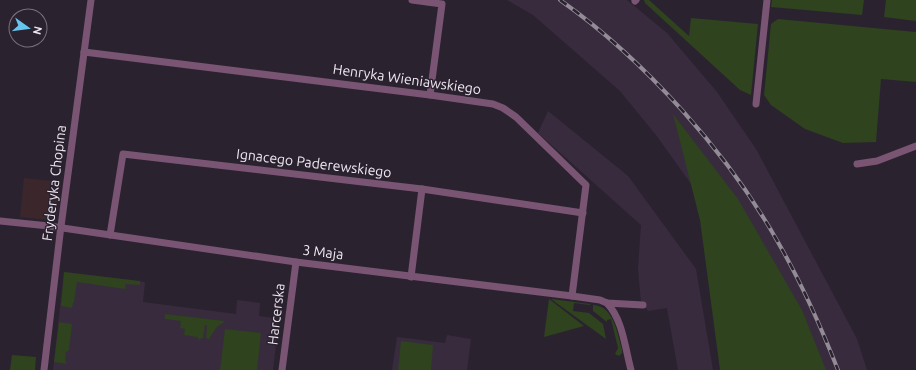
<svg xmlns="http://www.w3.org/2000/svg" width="916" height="370" font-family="Ubuntu,sans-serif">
	<rect width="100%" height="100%" fill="#2b2230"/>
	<path fill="#3b272b" d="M 24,178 L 61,182 L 57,215 L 51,220 L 20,217 Z"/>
	<g fill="#382b3e">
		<path d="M 507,0 L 627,0 L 667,33 L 717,92 L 756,149 L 857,339 L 867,370 L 795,370 L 739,251 L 656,135 L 620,91 L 533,15 Z"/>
		<path d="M 548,111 L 628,176 L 696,269 L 713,370 L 678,370 L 667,308 L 648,311 L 641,302 L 638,269 L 641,225 L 538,133 Z"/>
		<path d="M 64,272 L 145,282 L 143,302 L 236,314 L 237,300 L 260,303 L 259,316 L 279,319 L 273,370 L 53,370 Z"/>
		<path d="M 447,335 L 471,339 L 467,370 L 392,370 L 397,337 L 445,343 Z"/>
	</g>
	<g fill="#2e431e">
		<path d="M 644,0 L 649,0 L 689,36 L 691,18 L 758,24 L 751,95 L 740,90 L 645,3 Z"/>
		<path d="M 772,0 L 864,0 L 862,15 L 771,7 Z"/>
		<path d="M 886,0 L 916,0 L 916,21 L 884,17 Z"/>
		<path d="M 778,19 L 916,32 L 916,82 L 881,79 L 876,142 L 843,143 L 805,129 L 771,105 L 764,95 L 771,24 Z"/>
		<path d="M 673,114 L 738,199 L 802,310 L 826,370 L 720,370 L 700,220 Z"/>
		<path d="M 64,272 L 140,281 L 140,285 L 126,284 L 125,289 L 77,282 L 74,302 L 73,303 L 72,308 L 61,306 Z"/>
		<path d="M 549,299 L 584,326 L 544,337 Z"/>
		<path d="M 551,299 L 590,304 L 590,305 L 574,303 L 573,311 L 589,313 L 603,324 L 606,339 Z"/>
		<path d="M 593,305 C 614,306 617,333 622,349 L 622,353 L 619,356 L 615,354 L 618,348 L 611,319 L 607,320 L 607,322 L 593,311 Z"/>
		<path d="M 165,314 L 225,321 L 216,328 L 209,339 L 206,338 L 207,325 L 205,325 L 203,338 L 201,338 L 200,340 L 197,337 L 184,335 L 185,329 L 180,328 L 181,321 L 165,319 Z"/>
		<path d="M 59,322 L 72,324 L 69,350 L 66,352 L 65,360 L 67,364 L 54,362 Z"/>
		<path d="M 225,329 L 261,333 L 257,370 L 220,370 Z"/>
		<path d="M 401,341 L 433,345 L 431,370 L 398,370 Z"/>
		<path d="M 12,355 L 36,357 L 35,370 L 10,370 Z"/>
	</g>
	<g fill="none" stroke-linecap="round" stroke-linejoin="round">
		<g stroke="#795573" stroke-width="7">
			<path d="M 412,0 L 442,4 L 430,95"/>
			<path d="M 635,1 L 636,0"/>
			<path d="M 84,52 L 430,95 L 493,104 L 503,108 L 516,117 L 586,185 L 572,296"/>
			<path d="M 756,104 L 767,0"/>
			<path d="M 857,164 L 877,161 L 916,146"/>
			<path d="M 0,221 L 49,226 L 296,262 L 572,296 L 600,300 L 607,303 L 643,305"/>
			<path d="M 110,235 L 123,154 L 422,189 L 583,213"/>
			<path d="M 411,277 L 422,189"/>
			<path d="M 607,303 C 623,320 625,348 631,370"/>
			<path d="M 44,370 L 60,234 L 91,0"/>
			<path d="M 282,370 L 296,262"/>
		</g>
		<defs>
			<path id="rail" d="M 560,0 C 644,59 729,154 779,244 C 802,284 821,327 838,370"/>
		</defs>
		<use href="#rail" stroke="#938c97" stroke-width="4"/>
		<use href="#rail" stroke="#2b2230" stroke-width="2.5" stroke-dasharray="8" stroke-linecap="butt"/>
	</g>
	<g text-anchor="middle" stroke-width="3" stroke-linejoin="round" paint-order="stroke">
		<g font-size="14" fill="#eee8f1" stroke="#2b2230">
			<text transform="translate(407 79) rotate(8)" y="5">Henryka Wieniawskiego</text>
			<text transform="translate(314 163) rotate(7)" y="5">Ignacego Paderewskiego</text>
			<text transform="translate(54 183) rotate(-83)" y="5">Fryderyka Chopina</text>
			<text transform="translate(323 252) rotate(7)" y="5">3 Maja</text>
			<text transform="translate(276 314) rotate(-83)" y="5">Harcerska</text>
		</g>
	</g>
	<g transform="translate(28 28) rotate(104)"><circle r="19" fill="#2b2230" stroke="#79717d"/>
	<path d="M0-3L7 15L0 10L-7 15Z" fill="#65c5ef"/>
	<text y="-6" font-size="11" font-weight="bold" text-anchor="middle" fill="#eee8f1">N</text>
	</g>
</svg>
